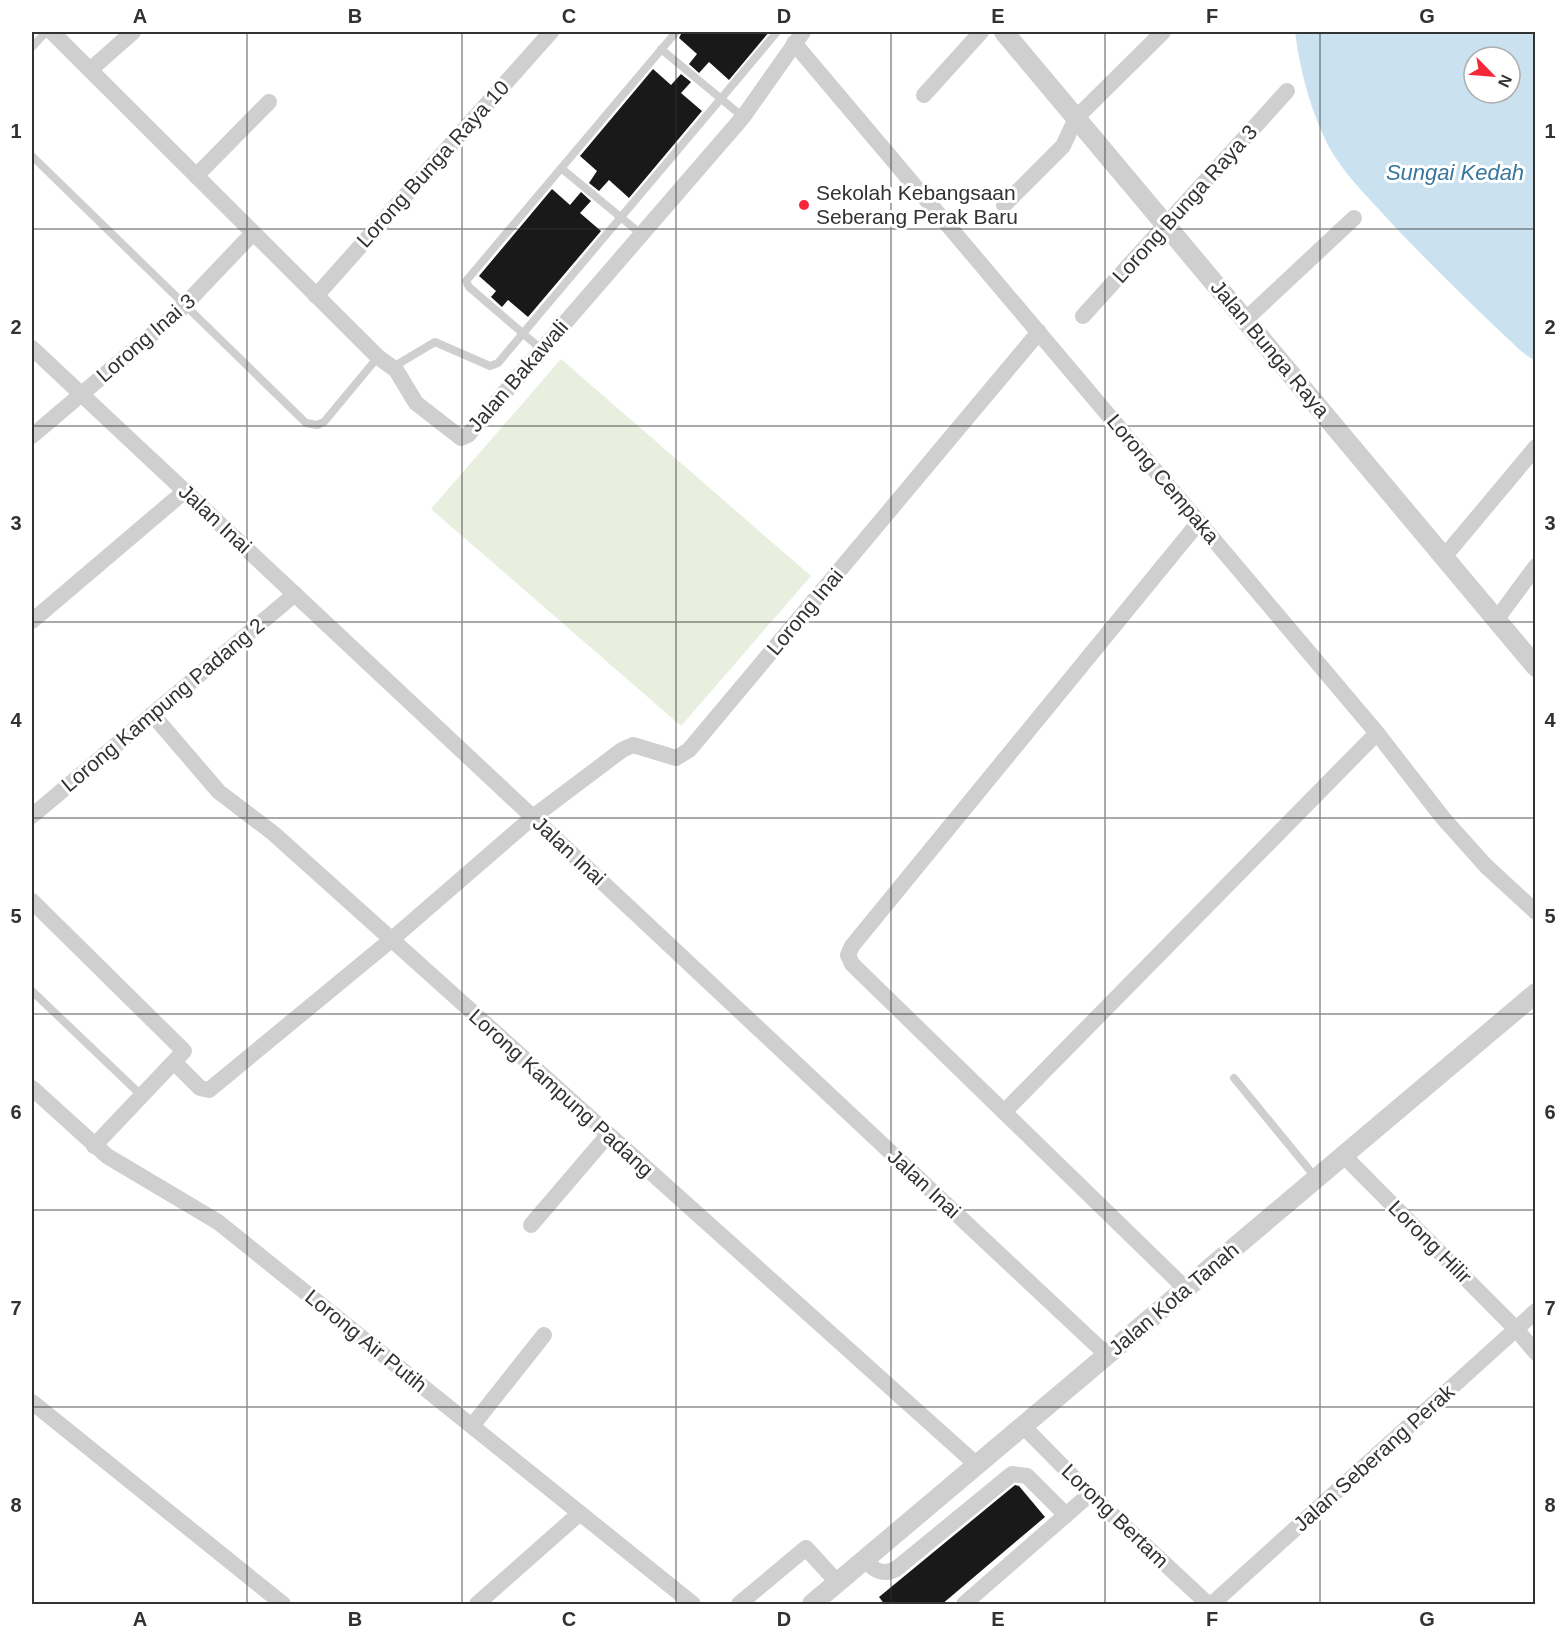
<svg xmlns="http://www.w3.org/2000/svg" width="1567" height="1636" font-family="Helvetica,sans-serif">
	<rect width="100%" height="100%" fill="#fff"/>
	<path fill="#e8efdf" d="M 561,359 L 811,576 L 681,726 L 431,509 Z"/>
	<path fill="#cae2f0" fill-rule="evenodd" d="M 1295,32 L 1535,32 L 1535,361 L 1521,351 C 1477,310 1435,269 1394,226 C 1372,201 1347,178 1330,149 C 1311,113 1300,71 1295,32 ZM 1474,57 L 1510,57 L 1510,93 L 1474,93 Z"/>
	<g fill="#191919">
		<path d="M 682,32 L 769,32 L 729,80 L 709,62 L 699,73 L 689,64 L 697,54 L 679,38 Z"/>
		<path d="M 653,69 L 671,85 L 681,74 L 691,82 L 681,93 L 702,111 L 629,198 L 609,180 L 599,191 L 589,183 L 597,171 L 580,156 Z"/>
		<path d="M 552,189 L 570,205 L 581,192 L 591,201 L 580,213 L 601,231 L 528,317 L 508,300 L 502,307 L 491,297 L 496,291 L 479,276 Z"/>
		<path d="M 1015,1485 L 1019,1486 L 1045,1517 L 941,1605 L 885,1605 L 879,1597 Z"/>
	</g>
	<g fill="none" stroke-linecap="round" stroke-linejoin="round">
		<g stroke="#cfcfcf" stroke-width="8">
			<path d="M 32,47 L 46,32"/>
			<path d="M 661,49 L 743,117"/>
			<path d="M 32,156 L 306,423 L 317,425 L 324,422 L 378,357"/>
			<path d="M 561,168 L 641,234"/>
			<path d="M 541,349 L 469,287 L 466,281 L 676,32"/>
			<path d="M 393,367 L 435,342 L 490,366 L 498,363 L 777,32"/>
			<path d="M 32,991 L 142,1096"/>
			<path d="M 1234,1078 L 1316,1178"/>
		</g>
		<g stroke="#cfcfcf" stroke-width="16">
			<path d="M 52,32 L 378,357 L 396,370 L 416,403 L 461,438 L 468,435 L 743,117 L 803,32"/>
			<path d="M 794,43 L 1377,733 L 1443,818 L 1486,866 L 1536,912"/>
			<path d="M 90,70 L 133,32"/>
			<path d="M 924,95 L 981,32"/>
			<path d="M 196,176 L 269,102"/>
			<path d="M 1004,205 L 1063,146 L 1076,118 L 1163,32"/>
			<path d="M 316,296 L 551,32"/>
			<path d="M 1083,316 L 1287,91"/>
			<path d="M 1245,320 L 1354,218"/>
			<path d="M 32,348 L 1107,1355"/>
			<path d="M 32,436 L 176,314 L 253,233"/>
			<path d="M 1444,557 L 1536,447"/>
			<path d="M 1496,620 L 1536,566"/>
			<path d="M 32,621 L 185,491"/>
			<path d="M 152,714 L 219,792 L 273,833 L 977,1465"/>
			<path d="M 32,816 L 295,594"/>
			<path d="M 32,901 L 184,1051 L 94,1146"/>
			<path d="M 175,1063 L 200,1088 L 209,1090 L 391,940 L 533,817 L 622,750 L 633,745 L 676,758 L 689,750 L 1039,332"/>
			<path d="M 32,1088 L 107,1156 L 218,1222 L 693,1604"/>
			<path d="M 1004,1112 L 1377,733"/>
			<path d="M 1343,1155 L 1516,1329 L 1536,1353"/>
			<path d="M 531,1225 L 608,1135"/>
			<path d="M 1186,1289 L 852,964 L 848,955 L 852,946 L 1199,522"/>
			<path d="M 32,1402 L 283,1604"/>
			<path d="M 472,1426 L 544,1335"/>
			<path d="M 1023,1426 L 1090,1494 L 1208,1604"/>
			<path d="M 865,1560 C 874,1570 882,1576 896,1569 L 1012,1474 L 1027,1476 L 1066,1515"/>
			<path d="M 477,1604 L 580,1513"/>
			<path d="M 739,1604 L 806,1548 L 838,1583"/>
			<path d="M 964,1604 L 1090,1494"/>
			<path d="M 1212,1604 L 1536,1311"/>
		</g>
		<g stroke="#cfcfcf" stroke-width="20">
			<path d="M 1004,32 L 1536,667"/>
			<path d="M 812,1604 L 1536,993"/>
		</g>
	</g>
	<path fill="none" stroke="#323232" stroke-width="1.5" stroke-opacity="0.55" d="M 247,32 L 247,1604M 462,32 L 462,1604M 676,32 L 676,1604M 891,32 L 891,1604M 1105,32 L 1105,1604M 1320,32 L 1320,1604M 32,229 L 1536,229M 32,426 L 1536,426M 32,622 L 1536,622M 32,818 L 1536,818M 32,1014 L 1536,1014M 32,1210 L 1536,1210M 32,1407 L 1536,1407"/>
	<circle fill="#f52738" stroke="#fff" stroke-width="2" cx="804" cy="205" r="6"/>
	<g text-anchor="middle" stroke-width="6" stroke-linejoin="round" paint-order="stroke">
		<g font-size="21" fill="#323232" stroke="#fff">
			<text transform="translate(433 164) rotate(-48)" y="7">Lorong Bunga Raya 10</text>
			<text transform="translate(1185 204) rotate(-48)" y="7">Lorong Bunga Raya 3</text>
			<text transform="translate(146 338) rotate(-41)" y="7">Lorong Inai 3</text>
			<text transform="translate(1270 349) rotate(50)" y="7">Jalan Bunga Raya</text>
			<text transform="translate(518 376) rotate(-49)" y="7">Jalan Bakawali</text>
			<text transform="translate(1163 479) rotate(50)" y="7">Lorong Cempaka</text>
			<text transform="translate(215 519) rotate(43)" y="7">Jalan Inai</text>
			<text transform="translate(805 612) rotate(-50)" y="7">Lorong Inai</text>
			<text transform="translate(163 705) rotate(-40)" y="7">Lorong Kampung Padang 2</text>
			<text transform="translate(569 851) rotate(43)" y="7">Jalan Inai</text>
			<text transform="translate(561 1093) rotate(42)" y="7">Lorong Kampung Padang</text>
			<text transform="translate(924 1184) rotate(43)" y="7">Jalan Inai</text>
			<text transform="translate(1430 1242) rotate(45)" y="7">Lorong Hilir</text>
			<text transform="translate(1174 1299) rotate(-40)" y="7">Jalan Kota Tanah</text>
			<text transform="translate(366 1341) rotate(39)" y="7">Lorong Air Putih</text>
			<text transform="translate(1374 1458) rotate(-42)" y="7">Jalan Seberang Perak</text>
			<text transform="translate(1115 1516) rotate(44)" y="7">Lorong Bertam</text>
		</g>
		<g font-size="21" fill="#323232" stroke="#fff" text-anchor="start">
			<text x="816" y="200">Sekolah Kebangsaan<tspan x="816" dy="24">Seberang Perak Baru</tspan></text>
		</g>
		<g font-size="22" font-style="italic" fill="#37769d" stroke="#fff">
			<text x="1455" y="180">Sungai Kedah</text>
		</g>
	</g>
	<rect width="1567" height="1636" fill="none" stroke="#ffffff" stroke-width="66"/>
	<g transform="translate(1492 75) rotate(115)"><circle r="28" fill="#ffffff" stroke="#adadad" stroke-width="1.5"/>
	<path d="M0-4.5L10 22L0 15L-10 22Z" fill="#f52738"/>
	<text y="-9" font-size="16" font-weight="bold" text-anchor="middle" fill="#323232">N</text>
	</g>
	<rect x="33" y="33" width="1501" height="1570" fill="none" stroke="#323232" stroke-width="2"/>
	<g font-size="20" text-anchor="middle" font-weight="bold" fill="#323232">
		<text x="140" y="23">A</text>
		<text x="355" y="23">B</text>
		<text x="569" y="23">C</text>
		<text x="784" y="23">D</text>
		<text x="998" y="23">E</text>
		<text x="1212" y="23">F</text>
		<text x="1427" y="23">G</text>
		<text x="16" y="138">1</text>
		<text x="1550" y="138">1</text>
		<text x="16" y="334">2</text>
		<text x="1550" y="334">2</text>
		<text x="16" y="530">3</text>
		<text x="1550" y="530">3</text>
		<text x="16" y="727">4</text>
		<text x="1550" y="727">4</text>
		<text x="16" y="923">5</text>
		<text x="1550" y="923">5</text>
		<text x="16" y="1119">6</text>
		<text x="1550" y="1119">6</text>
		<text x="16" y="1315">7</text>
		<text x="1550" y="1315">7</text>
		<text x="16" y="1512">8</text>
		<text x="1550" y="1512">8</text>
		<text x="140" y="1626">A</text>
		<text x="355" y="1626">B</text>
		<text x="569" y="1626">C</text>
		<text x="784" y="1626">D</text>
		<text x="998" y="1626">E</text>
		<text x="1212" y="1626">F</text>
		<text x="1427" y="1626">G</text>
	</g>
</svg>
